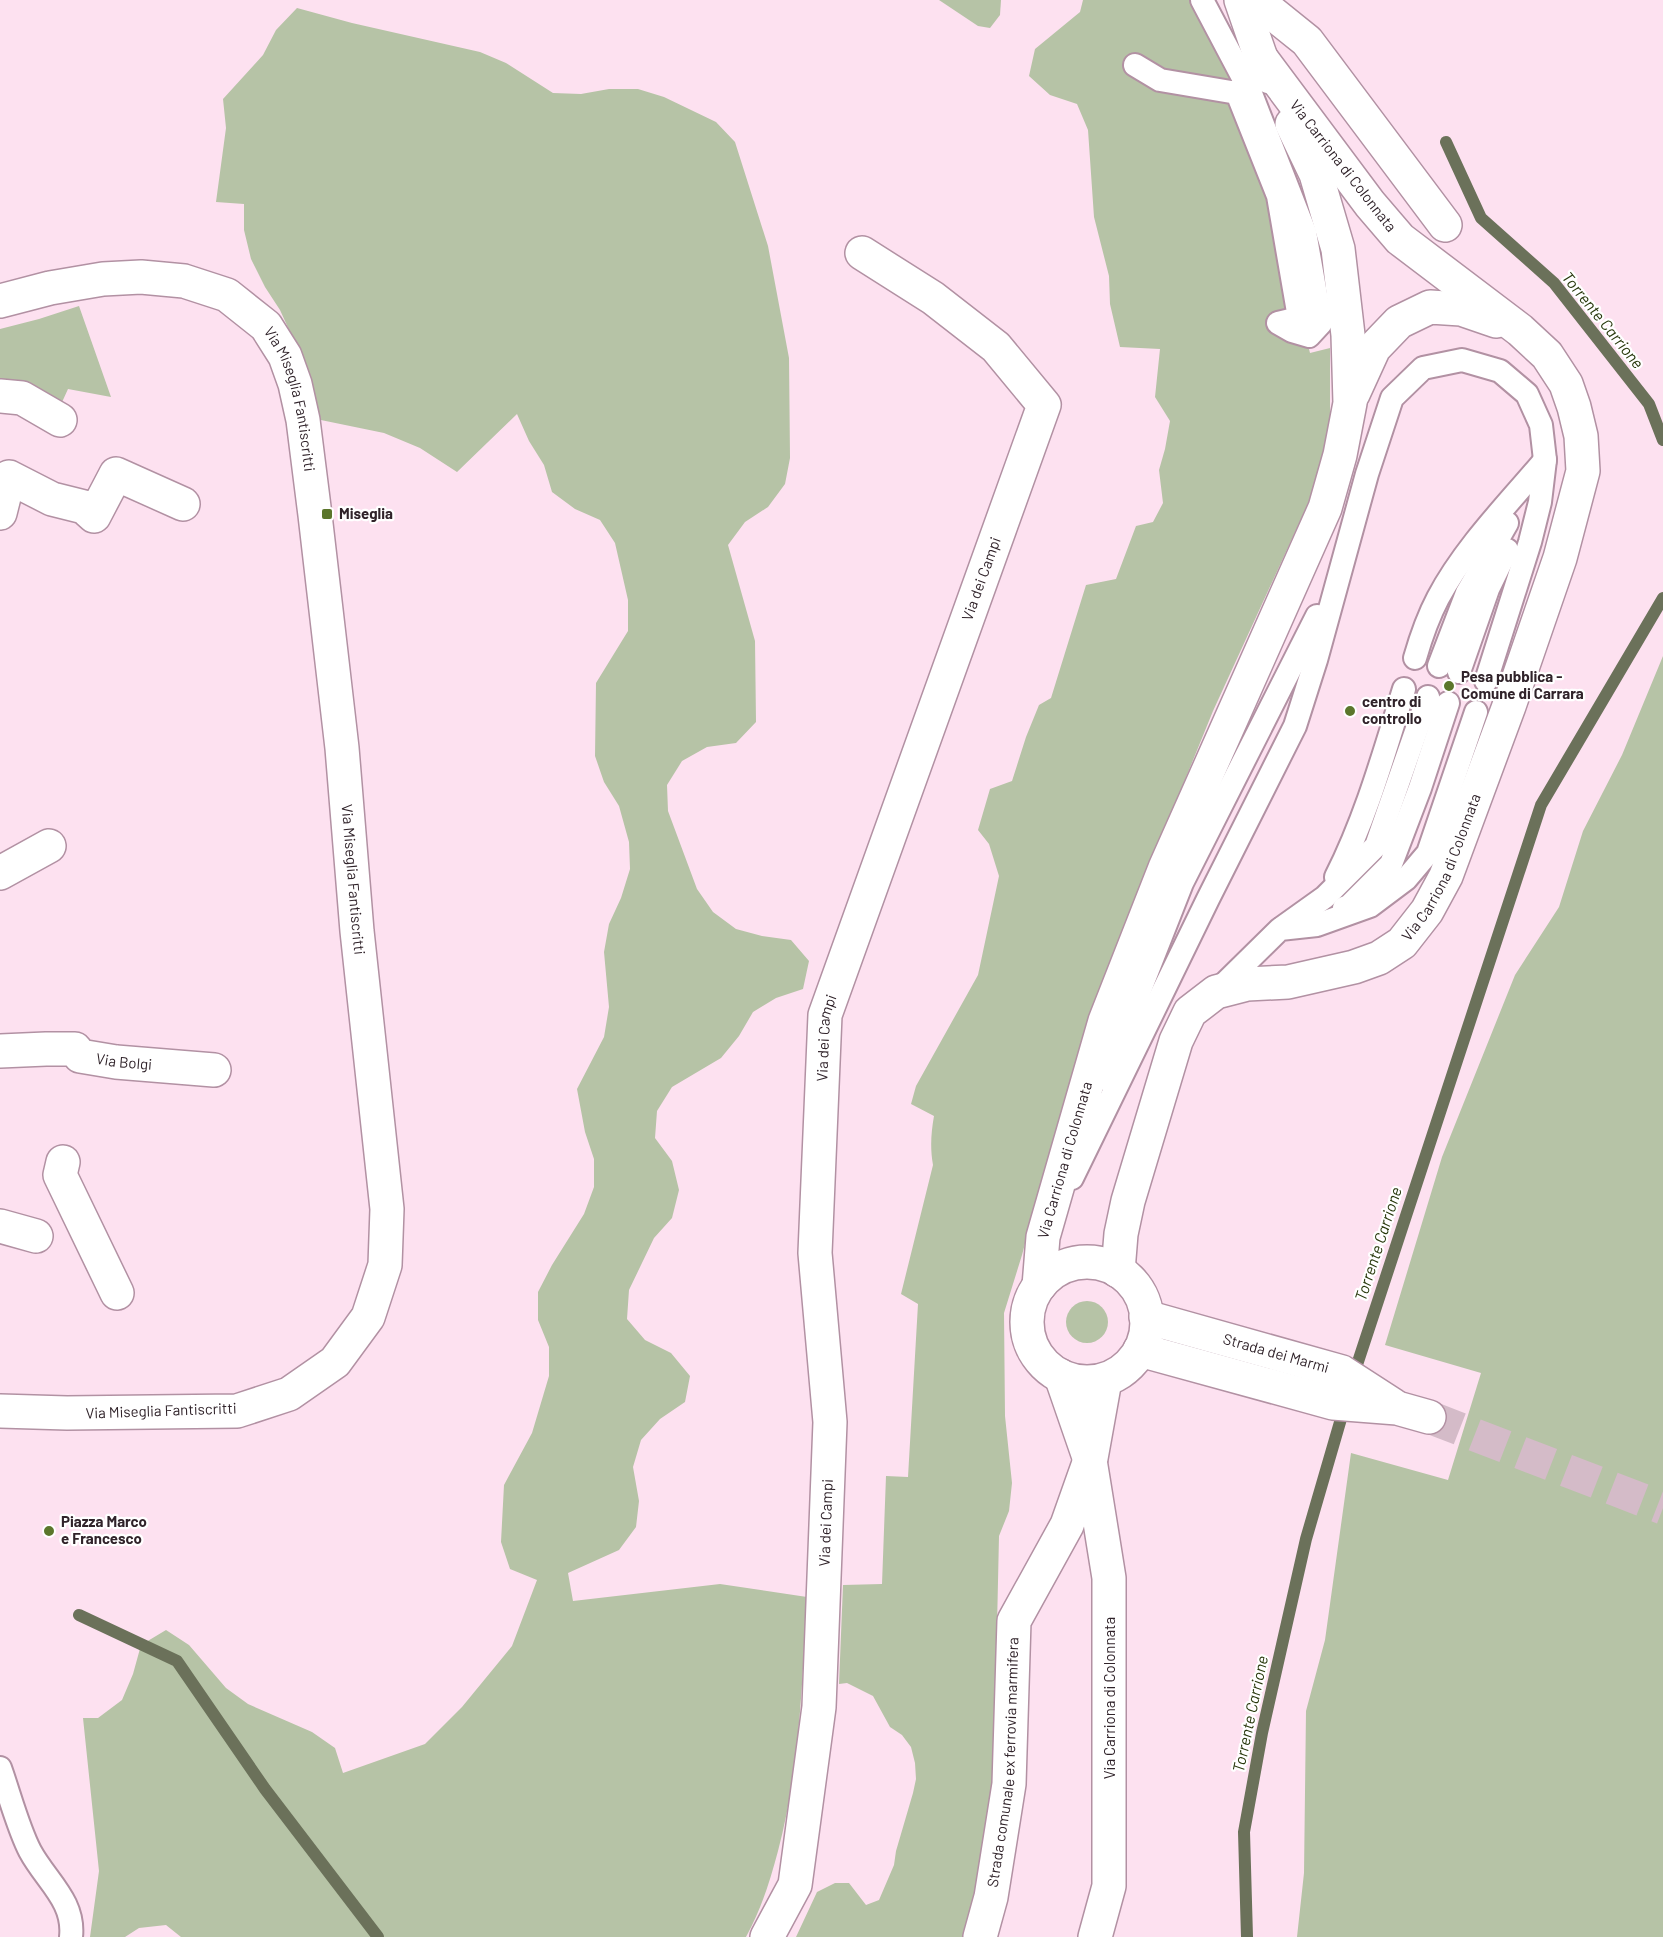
<svg xmlns="http://www.w3.org/2000/svg" width="1663" height="1937" font-family="Barlow,sans-serif">
	<rect width="100%" height="100%" fill="#fde1f0"/>
	<g fill="#b6c3a6">
		<path d="M 939,0 L 1001,0 L 1000,15 L 990,28 L 978,26 Z"/>
		<path d="M 1083,0 L 1214,0 L 1233,35 L 1246,98 L 1310,353 L 1330,348 L 1330,425 L 1316,480 L 1307,506 L 1213,711 L 1119,942 L 1041,1183 L 1022,1255 L 1004,1313 L 1005,1416 L 1012,1483 L 1009,1511 L 999,1536 L 993,1809 L 966,1931 L 964,1937 L 796,1937 L 817,1892 L 835,1883 L 849,1883 L 866,1905 L 879,1900 L 894,1865 L 896,1851 L 913,1793 L 916,1779 L 915,1763 L 911,1747 L 902,1735 L 890,1727 L 873,1696 L 847,1683 L 839,1684 L 843,1585 L 882,1584 L 886,1476 L 908,1477 L 918,1304 L 901,1294 L 933,1165 C 930,1148 931,1133 934,1116 L 911,1104 L 916,1086 L 978,975 L 999,876 L 989,844 L 978,830 L 990,789 L 1012,781 L 1026,737 L 1039,705 L 1051,698 L 1086,585 L 1116,579 L 1136,526 L 1153,522 L 1163,503 L 1159,470 L 1165,449 L 1170,421 L 1155,397 L 1160,349 L 1120,347 L 1110,304 L 1109,276 L 1094,217 L 1088,130 L 1077,104 L 1050,95 L 1029,76 L 1035,49 L 1080,12 Z"/>
		<path d="M 297,8 L 352,23 L 480,52 L 506,63 L 553,93 L 581,94 L 609,89 L 638,89 L 664,97 L 716,122 L 735,142 L 768,246 L 789,358 L 790,458 L 785,484 L 768,507 L 745,522 L 728,545 L 755,641 L 756,722 L 736,743 L 707,747 L 682,761 L 667,785 L 668,811 L 697,889 L 713,912 L 736,929 L 762,936 L 791,940 L 809,961 L 803,989 L 776,998 L 753,1012 L 739,1036 L 721,1058 L 672,1087 L 657,1111 L 655,1138 L 672,1161 L 679,1190 L 672,1218 L 654,1238 L 629,1290 L 627,1319 L 645,1340 L 671,1353 L 690,1376 L 685,1402 L 660,1419 L 641,1440 L 633,1467 L 639,1501 L 636,1527 L 619,1550 L 568,1573 L 573,1601 L 720,1584 L 807,1597 C 802,1683 800,1768 778,1851 C 770,1881 761,1910 746,1937 L 181,1937 L 166,1925 L 139,1928 L 125,1937 L 90,1937 L 99,1871 L 83,1718 L 98,1718 L 122,1700 L 133,1674 L 141,1645 L 166,1630 L 189,1645 L 226,1688 L 248,1704 L 312,1732 L 335,1748 L 343,1773 L 425,1744 L 462,1707 L 512,1646 L 537,1580 L 510,1569 L 501,1542 L 504,1485 L 532,1433 L 549,1376 L 549,1347 L 538,1320 L 538,1292 L 552,1265 L 584,1214 L 594,1187 L 594,1159 L 585,1132 L 577,1089 L 604,1037 L 609,1007 L 604,952 L 609,924 L 621,898 L 630,869 L 629,842 L 619,806 L 604,782 L 595,756 L 596,683 L 628,631 L 628,600 L 615,543 L 600,520 L 575,509 L 552,492 L 544,465 L 529,441 L 517,414 L 457,472 L 420,448 L 384,433 L 316,419 L 310,376 L 280,310 L 265,287 L 251,259 L 244,230 L 244,204 L 216,202 L 226,128 L 223,99 L 263,55 L 276,30 Z"/>
		<path d="M 79,306 L 111,397 L 68,389 L 58,411 L 0,391 L 0,329 L 39,319 Z"/>
		<path d="M 1663,656 L 1663,1937 L 1297,1937 L 1304,1873 L 1306,1711 L 1325,1640 L 1351,1453 L 1448,1480 L 1481,1373 L 1385,1345 L 1442,1157 L 1515,975 L 1559,907 L 1583,831 L 1622,755 Z"/>
		<circle cx="1087" cy="1322" r="21"/>
	</g>
	<g fill="none" stroke-linecap="round" stroke-linejoin="round">
		<g stroke="#6b715a" stroke-width="12">
			<path d="M 1446,142 L 1481,218 L 1554,283 L 1649,404 L 1663,440"/>
			<path d="M 1353,1377 L 1541,805 L 1663,598"/>
			<path d="M 79,1615 L 177,1661 L 265,1789 L 378,1937"/>
			<path d="M 1247,1937 L 1244,1832 L 1262,1733 L 1306,1539 L 1345,1405"/>
		</g>
		<path stroke="#d4bbc8" stroke-width="33" stroke-dasharray="33 16" stroke-linecap="butt" d="M 1429,1417 L 1663,1508"/>
		<defs>
			<g id="service">
				<path d="M 1135,65 L 1160,80 L 1237,93 L 1278,196 L 1299,318 L 1278,323 L 1292,331 L 1309,336 L 1321,323 L 1305,232 L 1250,91 L 1202,0"/>
				<path d="M 1415,658 C 1421,637 1428,617 1438,598 C 1465,547 1508,504 1545,460"/>
				<path d="M 1439,666 L 1467,593 L 1507,523"/>
				<path d="M 1459,672 L 1488,589 L 1507,550"/>
				<path d="M 1336,877 C 1366,818 1384,753 1404,689"/>
				<path d="M 1344,908 L 1349,906 L 1391,864 L 1420,788 L 1448,703"/>
				<path d="M 1283,927 L 1325,897 L 1376,846 L 1428,697"/>
				<path d="M 1219,989 L 1280,929 L 1317,925 L 1370,906 L 1406,879 L 1428,853 L 1476,712"/>
				<path d="M 1105,1079 L 1182,883 L 1317,616"/>
				<path d="M 1072,1178 L 1208,899 L 1295,726 L 1316,660 L 1367,474 L 1392,398 L 1423,368 L 1462,360 L 1500,371 L 1527,394 L 1541,425 L 1545,460 L 1540,502 L 1530,542 L 1486,681"/>
				<path d="M 0,1768 C 9,1793 18,1828 30,1851 C 46,1881 75,1901 71,1937"/>
			</g>
			<g id="pedestrian">
				<path d="M 0,396 L 22,398 L 60,420"/>
				<path d="M 0,513 L 9,477 L 52,499 L 84,507 L 94,516 L 116,474 L 183,504"/>
				<path d="M 0,873 L 49,846"/>
				<path id="s1" d="M 0,1051 L 46,1049 L 75,1049 L 80,1056 L 116,1062 L 214,1070"/>
				<path d="M 63,1162 L 60,1175 L 117,1293"/>
				<path d="M 0,1226 L 36,1236"/>
			</g>
			<g id="minor">
				<path d="M 1241,0 L 1261,58 L 1270,77"/>
				<path d="M 1256,0 L 1307,41 L 1445,225"/>
				<path id="s2" d="M 0,301 L 50,288 L 103,279 L 141,277 L 184,281 L 227,295 L 266,326 L 285,356 L 295,384 L 303,420 L 315,515 L 342,748 L 357,931 L 387,1209 L 385,1265 L 368,1317 L 335,1362 L 289,1394 L 237,1411 L 67,1413 L 0,1411"/>
				<path d="M 1353,394 L 1374,348 L 1399,322 L 1430,307 L 1461,309 L 1496,321"/>
				<circle cx="1087" cy="1322" r="60"/>
				<path id="s3" d="M 1118,1271 L 1121,1234 L 1128,1201 L 1176,1041 L 1190,1012 L 1216,992 L 1247,984 L 1288,982 L 1354,967 L 1379,958 L 1402,943 L 1427,911 L 1446,876 L 1509,706 L 1560,558 L 1583,471 L 1581,436 L 1574,407 L 1566,384 L 1547,355 L 1520,330 L 1400,239 L 1370,204 L 1261,58"/>
				<path id="s4" d="M 1039,1286 L 1043,1237 L 1105,1021 L 1165,868 L 1325,508 L 1340,455 L 1350,403 L 1348,335 L 1338,249 L 1316,174 L 1292,124"/>
				<path id="s5" d="M 767,1937 L 795,1885 L 819,1707 L 830,1422 L 815,1253 L 825,1015 L 1044,405 L 996,347 L 933,298 L 862,253"/>
				<path id="s6" d="M 980,1937 L 991,1897 L 1009,1784 L 1014,1621 L 1067,1525 L 1090,1460"/>
			</g>
			<g id="secondary">
				<path id="s7" d="M 1146,1317 L 1342,1372 L 1393,1405"/>
				<path d="M 1140,1350 L 1333,1403 L 1397,1408 L 1429,1417"/>
				<path d="M 1061,1376 L 1090,1460 L 1109,1578 L 1109,1886 L 1095,1937"/>
				<path d="M 1091,1458 L 1105,1380"/>
			</g>
		</defs>
		<use href="#service" stroke="#b291a3" stroke-width="26"/>
		<use href="#pedestrian" stroke="#b291a3" stroke-width="36"/>
		<use href="#minor" stroke="#b291a3" stroke-width="36"/>
		<use href="#secondary" stroke="#b291a3" stroke-width="36"/>
		<use href="#service" stroke="#fff" stroke-width="22"/>
		<use href="#pedestrian" stroke="#fff" stroke-width="33"/>
		<use href="#minor" stroke="#fff" stroke-width="33"/>
		<use href="#secondary" stroke="#fff" stroke-width="33"/>
	</g>
	<g fill="#5b762b" stroke="#fff" stroke-width="2">
		<rect x="321" y="508" width="12" height="12" rx="3"/>
		<circle cx="1449" cy="686" r="6"/>
		<circle cx="1350" cy="711" r="6"/>
		<circle cx="49" cy="1531" r="6"/>
	</g>
	<g text-anchor="middle" stroke-width="4.5" stroke-linejoin="round" paint-order="stroke">
		<g font-size="15" fill="#30232a" stroke="#fff">
			<text transform="translate(1343 166) rotate(52)" y="5">Via Carriona di Colonnata</text>
			<text dy="5" stroke="none"><textPath href="#s2" startOffset="360">Via Miseglia Fantiscritti</textPath></text>
			<text dy="5" stroke="none"><textPath href="#s5" startOffset="1395">Via dei Campi</textPath></text>
			<text dy="5" stroke="none"><textPath href="#s3" startOffset="584">Via Carriona di Colonnata</textPath></text>
			<text dy="5" stroke="none"><textPath href="#s2" startOffset="846">Via Miseglia Fantiscritti</textPath></text>
			<text dy="5" stroke="none"><textPath href="#s5" startOffset="909">Via dei Campi</textPath></text>
			<text dy="5" stroke="none"><textPath href="#s1" startOffset="128">Via Bolgi</textPath></text>
			<text dy="5" stroke="none"><textPath href="#s4" startOffset="129">Via Carriona di Colonnata</textPath></text>
			<text dy="5" stroke="none"><textPath href="#s7" startOffset="135">Strada dei Marmi</textPath></text>
			<text transform="translate(161 1411) rotate(-2)" y="5">Via Miseglia Fantiscritti</text>
			<text dy="5" stroke="none"><textPath href="#s5" startOffset="423">Via dei Campi</textPath></text>
			<text transform="translate(1110 1698) rotate(-90)" y="5">Via Carriona di Colonnata</text>
			<text dy="5" stroke="none"><textPath href="#s6" startOffset="177">Strada comunale ex ferrovia marmifera</textPath></text>
		</g>
		<g font-size="15" font-weight="bold" fill="#30232a" stroke="#fff" text-anchor="start">
			<text x="339" y="519">Miseglia</text>
			<text x="1461" y="682">Pesa pubblica -<tspan x="1461" dy="17">Comune di Carrara</tspan></text>
			<text x="1362" y="707">centro di<tspan x="1362" dy="17">controllo</tspan></text>
			<text x="61" y="1527">Piazza Marco<tspan x="61" dy="17">e Francesco</tspan></text>
		</g>
		<g font-size="16" font-style="italic" fill="#28380c" stroke="#fff">
			<text transform="translate(1603 320) rotate(51)" y="6">Torrente Carrione</text>
			<text transform="translate(1378 1244) rotate(-72)" y="6">Torrente Carrione</text>
			<text transform="translate(1250 1714) rotate(-78)" y="6">Torrente Carrione</text>
		</g>
	</g>
</svg>
